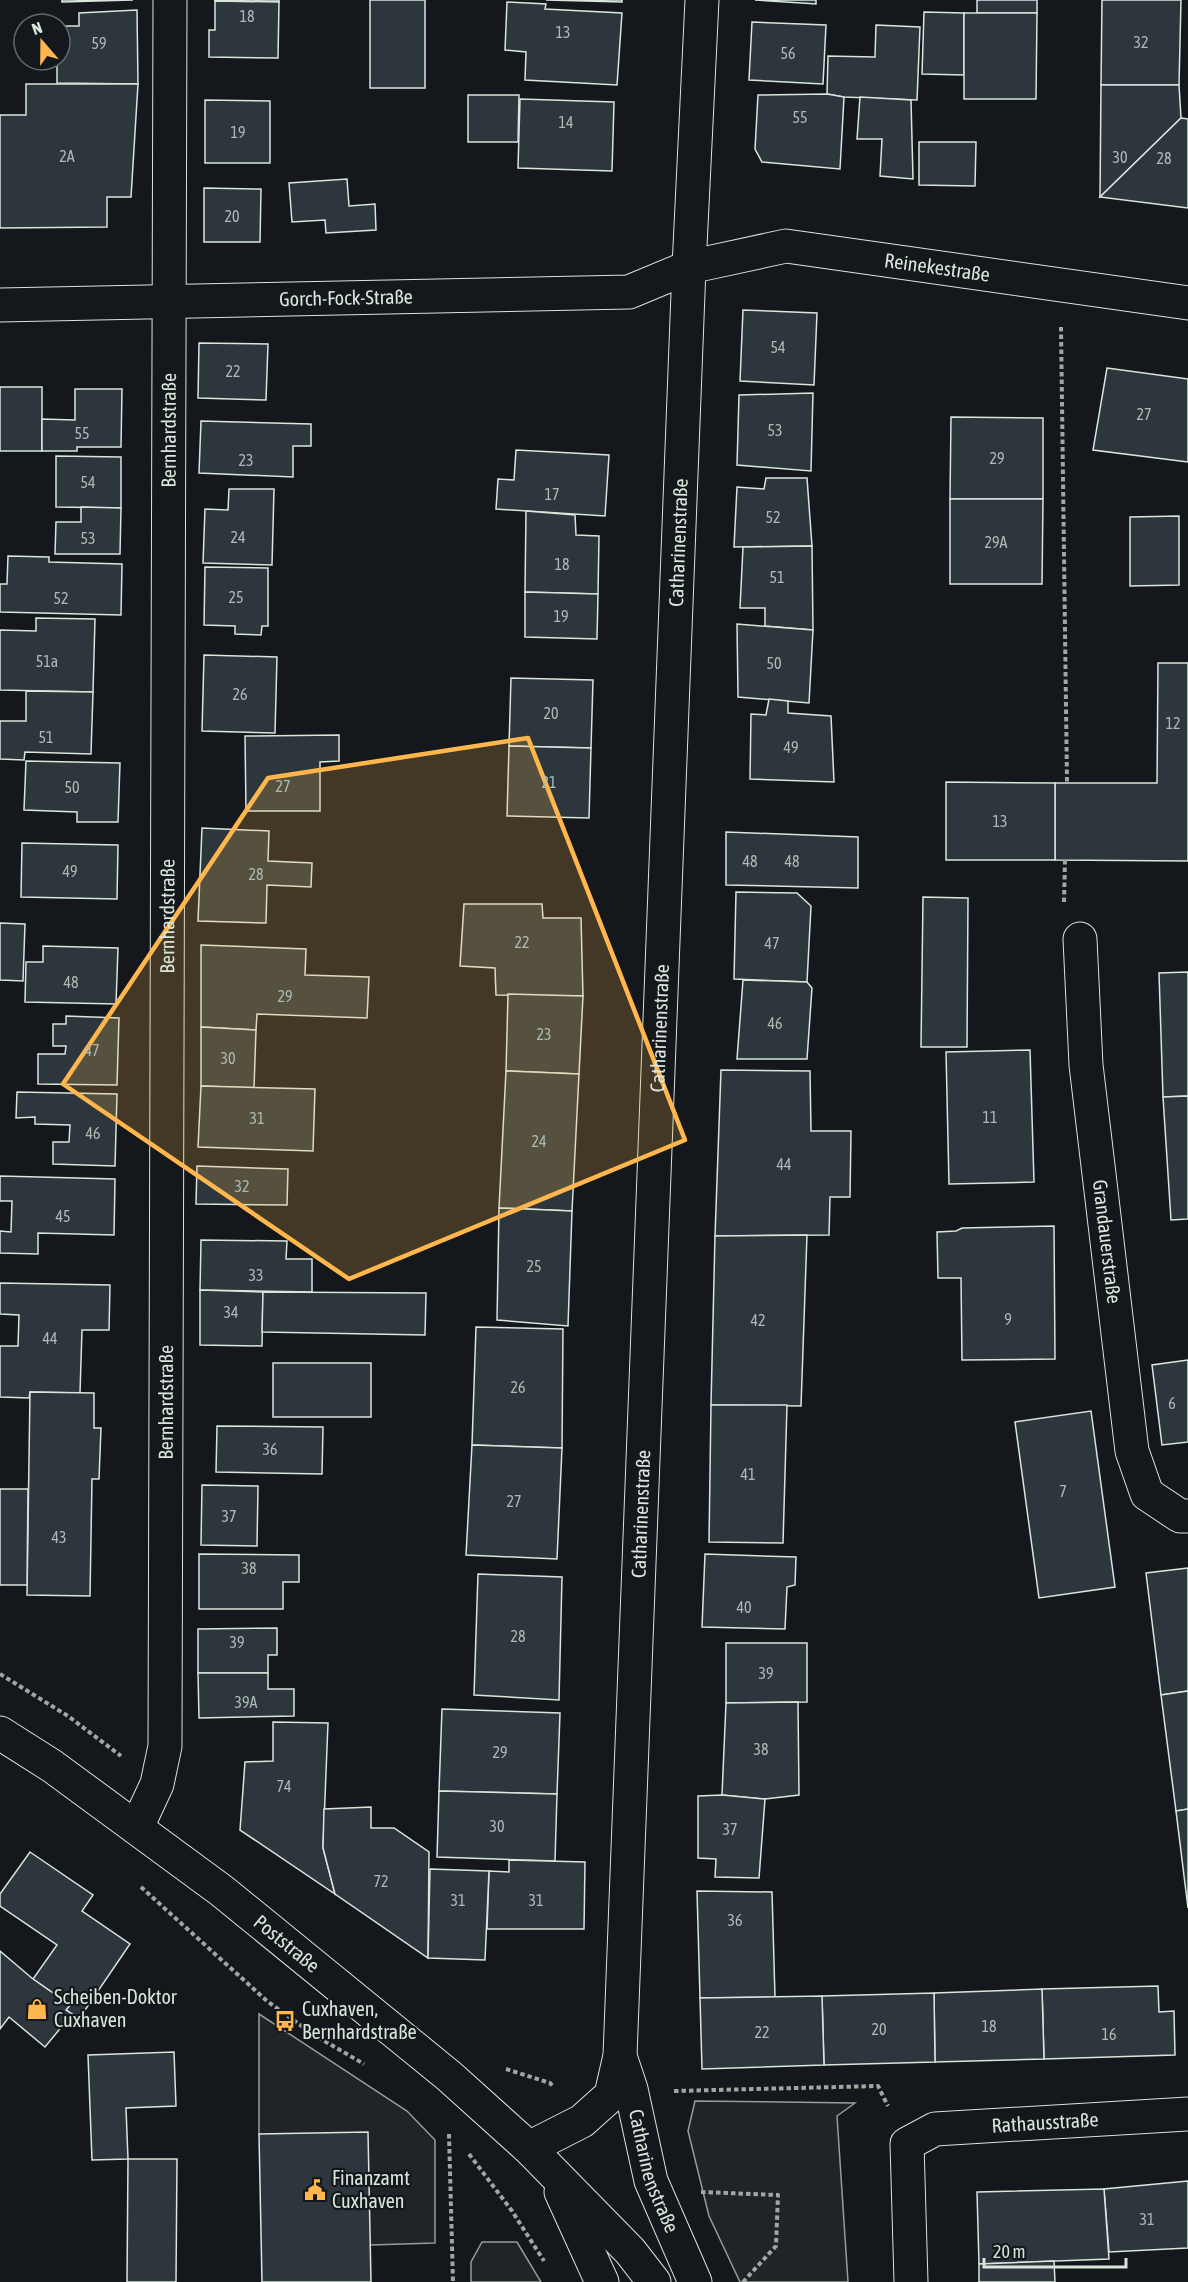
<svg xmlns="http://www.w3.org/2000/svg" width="1188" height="2282" font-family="'Asap Condensed',sans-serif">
	<rect width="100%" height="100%" fill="#14181c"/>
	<g fill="#202428" stroke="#939e99" stroke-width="1.5">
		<path d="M 259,2014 L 407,2111 L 435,2140 L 435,2243 L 370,2245 L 259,2134 Z"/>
		<path d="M 695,2101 L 855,2103 L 837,2116 L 848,2282 L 740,2282 L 709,2216 L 688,2131 Z"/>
		<path d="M 482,2242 L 517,2242 L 541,2282 L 471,2282 L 471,2262 Z"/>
	</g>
	<g fill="#2c363c" stroke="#d8e6dc" stroke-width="1.5">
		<path d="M 62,0 L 133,0 L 62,2 Z"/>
		<path d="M 215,0 L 279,0 L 279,2 L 215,1 Z"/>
		<rect x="370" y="0" width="55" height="88"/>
		<path d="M 546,0 L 622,0 L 622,2 Z"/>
		<path d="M 755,0 L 816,0 L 816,4 Z"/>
		<rect x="977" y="0" width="60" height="13"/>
		<path d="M 1102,0 L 1181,0 L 1179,85 L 1101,85 Z"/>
		<path d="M 215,1 L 279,2 L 278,58 L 209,57 L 209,30 L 215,30 Z"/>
		<path d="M 507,2 L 546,4 L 545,9 L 622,13 L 617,85 L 525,80 L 526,52 L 505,50 Z"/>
		<path d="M 137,10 L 138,84 L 57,83 L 57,60 L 60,60 L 60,26 L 79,26 L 79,13 Z"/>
		<path d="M 924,12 L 964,13 L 964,75 L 922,74 Z"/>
		<path d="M 964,13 L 1037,13 L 1036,99 L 964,99 Z"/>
		<path d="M 752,22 L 826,25 L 823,84 L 749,80 Z"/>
		<path d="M 876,25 L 920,27 L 917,100 L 844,97 L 827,94 L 828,56 L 875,57 Z"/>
		<path d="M 26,84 L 138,84 L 131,197 L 107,197 L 107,227 L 0,228 L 0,115 L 26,115 Z"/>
		<path d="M 1101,85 L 1179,85 L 1181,118 L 1100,197 Z"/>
		<path d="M 827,94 L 844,97 L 840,169 L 762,162 L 755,149 L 758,95 Z"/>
		<path d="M 468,95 L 519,95 L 518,142 L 468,142 Z"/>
		<path d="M 860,97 L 911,100 L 913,179 L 880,176 L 882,139 L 857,139 Z"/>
		<path d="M 520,99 L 614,102 L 612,171 L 518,168 Z"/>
		<path d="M 205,100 L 270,101 L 270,163 L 205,163 Z"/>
		<path d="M 1181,118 L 1188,119 L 1188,208 L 1100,197 Z"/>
		<path d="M 919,142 L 976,142 L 975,186 L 919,185 Z"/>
		<path d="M 347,179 L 349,206 L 375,204 L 376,230 L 326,233 L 325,220 L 292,222 L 289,183 Z"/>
		<path d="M 204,188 L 261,189 L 260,242 L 204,242 Z"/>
		<path d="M 743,310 L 817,313 L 814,385 L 740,381 Z"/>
		<path d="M 199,343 L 268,344 L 266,400 L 198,398 Z"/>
		<path d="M 1107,368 L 1188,379 L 1188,462 L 1093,450 Z"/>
		<rect x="0" y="387" width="42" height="64"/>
		<path d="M 75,389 L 122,389 L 121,447 L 77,447 L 77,451 L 42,451 L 42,419 L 75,420 Z"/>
		<path d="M 813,393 L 811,471 L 737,465 L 739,395 Z"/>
		<path d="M 951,417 L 1043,418 L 1043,499 L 950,499 Z"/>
		<path d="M 201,421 L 311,424 L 311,446 L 293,446 L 293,477 L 199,473 Z"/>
		<path d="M 516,450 L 609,455 L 605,516 L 496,509 L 498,479 L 514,480 Z"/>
		<path d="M 56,456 L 121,457 L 121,508 L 56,507 Z"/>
		<path d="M 766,478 L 807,478 L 812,546 L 734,547 L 737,487 L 764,489 Z"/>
		<path d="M 229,489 L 274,489 L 272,565 L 203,563 L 205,509 L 228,510 Z"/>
		<path d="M 950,499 L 1043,499 L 1042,584 L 950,584 Z"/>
		<path d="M 81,507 L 121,508 L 120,554 L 55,554 L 56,522 L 81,522 Z"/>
		<path d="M 526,511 L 575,515 L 576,535 L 599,536 L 598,594 L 525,592 Z"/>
		<path d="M 1179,516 L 1179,585 L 1130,586 L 1130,517 Z"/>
		<path d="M 812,546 L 813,630 L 765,626 L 765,608 L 740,608 L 743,547 Z"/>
		<path d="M 8,556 L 49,557 L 49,562 L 122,564 L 121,615 L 0,612 L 0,584 L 7,584 Z"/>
		<path d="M 205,567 L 268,568 L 268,626 L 262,626 L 261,635 L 235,634 L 235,626 L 204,625 Z"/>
		<path d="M 525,592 L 598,594 L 597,639 L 525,637 Z"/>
		<path d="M 36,618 L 95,619 L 93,692 L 0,690 L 0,630 L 36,631 Z"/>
		<path d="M 737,624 L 813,630 L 809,703 L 738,697 Z"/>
		<path d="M 204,655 L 277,657 L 275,733 L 202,731 Z"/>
		<path d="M 1158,663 L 1188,663 L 1188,861 L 1055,860 L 1055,783 L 1157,783 Z"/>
		<path d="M 511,678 L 593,680 L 591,748 L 509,746 Z"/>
		<path d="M 26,691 L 93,692 L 91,754 L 25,752 L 24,760 L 0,759 L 0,721 L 26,721 Z"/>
		<path d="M 769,699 L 788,701 L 788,713 L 831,716 L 834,782 L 750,779 L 751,714 L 766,715 Z"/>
		<path d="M 339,735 L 339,761 L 320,762 L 320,811 L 246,811 L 245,736 Z"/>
		<path d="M 509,746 L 591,748 L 589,818 L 507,816 Z"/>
		<path d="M 26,761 L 120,763 L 118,822 L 77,822 L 77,812 L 24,810 Z"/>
		<path d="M 946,782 L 1055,783 L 1055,860 L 946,860 Z"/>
		<path d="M 202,828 L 269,831 L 268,861 L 312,863 L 311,887 L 267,885 L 266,923 L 198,921 Z"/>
		<path d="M 726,832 L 858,837 L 858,888 L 726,885 Z"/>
		<path d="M 22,843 L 118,845 L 117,899 L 21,897 Z"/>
		<path d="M 736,892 L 797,893 L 811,906 L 807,982 L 734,979 Z"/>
		<path d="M 923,897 L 968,898 L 967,1047 L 921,1047 Z"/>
		<path d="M 464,904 L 542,904 L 543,918 L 581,918 L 583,996 L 496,995 L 495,968 L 460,966 Z"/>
		<path d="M 0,923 L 25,924 L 23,981 L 0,980 Z"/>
		<path d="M 201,945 L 306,949 L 305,975 L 369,977 L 367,1018 L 257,1014 L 256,1030 L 201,1027 Z"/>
		<path d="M 43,946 L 118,948 L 116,1004 L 25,1002 L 26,962 L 43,962 Z"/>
		<path d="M 1188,972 L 1188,1096 L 1163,1097 L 1159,973 Z"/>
		<path d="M 743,980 L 807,982 L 812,988 L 807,1059 L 737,1059 Z"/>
		<path d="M 508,994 L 583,996 L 579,1074 L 506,1071 Z"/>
		<path d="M 66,1016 L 119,1018 L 117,1085 L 38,1084 L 38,1054 L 65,1054 L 66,1046 L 53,1046 L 53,1024 L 66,1024 Z"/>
		<path d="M 201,1027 L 256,1030 L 254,1088 L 201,1086 Z"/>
		<path d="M 1030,1050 L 1034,1182 L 949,1184 L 946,1052 Z"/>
		<path d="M 721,1070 L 810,1071 L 811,1131 L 851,1131 L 850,1197 L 830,1197 L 829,1235 L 715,1236 Z"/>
		<path d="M 506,1071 L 579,1074 L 572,1211 L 499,1208 Z"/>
		<path d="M 201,1086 L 315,1089 L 313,1151 L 198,1147 Z"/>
		<path d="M 17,1092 L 117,1094 L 115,1166 L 53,1164 L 53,1142 L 69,1142 L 70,1125 L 35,1124 L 35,1117 L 16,1118 Z"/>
		<path d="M 1188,1096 L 1188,1219 L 1171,1220 L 1163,1097 Z"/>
		<path d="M 197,1166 L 288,1169 L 287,1205 L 196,1204 Z"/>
		<path d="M 0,1176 L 115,1179 L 114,1235 L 38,1233 L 38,1254 L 0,1253 L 0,1231 L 11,1232 L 12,1201 L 0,1201 Z"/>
		<path d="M 499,1208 L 572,1211 L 568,1326 L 497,1320 Z"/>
		<path d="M 1054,1226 L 1055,1359 L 962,1360 L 961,1278 L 938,1278 L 937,1232 L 956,1231 L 962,1228 Z"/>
		<path d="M 807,1235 L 801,1406 L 711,1405 L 715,1236 Z"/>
		<path d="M 201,1240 L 287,1241 L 286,1259 L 312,1259 L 312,1292 L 200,1290 Z"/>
		<path d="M 0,1283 L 110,1285 L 109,1330 L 82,1330 L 80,1393 L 30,1392 L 29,1398 L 0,1397 L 0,1346 L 18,1346 L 19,1315 L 0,1314 Z"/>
		<path d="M 200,1290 L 263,1292 L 262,1346 L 200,1345 Z"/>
		<path d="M 263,1292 L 426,1293 L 425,1335 L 262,1332 Z"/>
		<path d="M 476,1327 L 563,1329 L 562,1448 L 472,1445 Z"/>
		<path d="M 1188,1360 L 1188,1442 L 1162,1445 L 1152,1365 Z"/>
		<rect x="273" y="1363" width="98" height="54"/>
		<path d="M 30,1392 L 94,1393 L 94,1428 L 101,1428 L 99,1479 L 92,1479 L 90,1596 L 27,1595 Z"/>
		<path d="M 711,1405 L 787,1405 L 783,1543 L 709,1542 Z"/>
		<path d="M 1091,1411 L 1115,1587 L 1039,1598 L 1015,1422 Z"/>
		<path d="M 217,1426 L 323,1427 L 322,1474 L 216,1472 Z"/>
		<path d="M 472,1445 L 562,1448 L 557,1559 L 466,1555 Z"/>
		<path d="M 202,1485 L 258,1486 L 257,1546 L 201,1545 Z"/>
		<path d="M 0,1489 L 28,1489 L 27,1585 L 0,1585 Z"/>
		<path d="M 199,1554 L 299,1555 L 299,1582 L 283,1582 L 283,1609 L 199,1609 Z"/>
		<path d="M 705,1554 L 796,1557 L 795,1585 L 787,1587 L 785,1629 L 702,1627 Z"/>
		<path d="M 1188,1568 L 1188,1691 L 1161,1695 L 1146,1573 Z"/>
		<path d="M 478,1574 L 562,1577 L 559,1700 L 474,1695 Z"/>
		<path d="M 277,1628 L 277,1655 L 268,1655 L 268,1673 L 198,1673 L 198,1629 Z"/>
		<path d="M 726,1643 L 807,1643 L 807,1702 L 726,1703 Z"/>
		<path d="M 198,1673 L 268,1673 L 268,1689 L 294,1689 L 294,1716 L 199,1718 Z"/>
		<path d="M 1188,1691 L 1188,1809 L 1176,1811 L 1161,1695 Z"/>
		<path d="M 798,1702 L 799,1795 L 765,1799 L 722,1795 L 726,1703 Z"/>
		<path d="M 442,1709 L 560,1713 L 557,1794 L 439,1791 Z"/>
		<path d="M 273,1722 L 328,1723 L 323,1848 L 335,1894 L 240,1830 L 245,1762 L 273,1761 Z"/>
		<path d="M 439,1791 L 557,1794 L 555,1861 L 437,1857 Z"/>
		<path d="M 722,1795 L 765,1799 L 759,1878 L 715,1877 L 716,1859 L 698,1858 L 698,1796 Z"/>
		<path d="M 371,1807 L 371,1828 L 394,1828 L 429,1852 L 428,1958 L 335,1894 L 323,1848 L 324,1809 Z"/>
		<path d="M 1188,1809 L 1188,1908 L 1176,1811 Z"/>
		<path d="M 30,1852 L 93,1895 L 82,1911 L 130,1944 L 79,2019 L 66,2010 L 70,2005 L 33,1979 L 57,1945 L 0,1906 L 0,1894 Z"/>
		<path d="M 509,1860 L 585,1862 L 584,1929 L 487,1929 L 489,1871 L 509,1872 Z"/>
		<path d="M 430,1869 L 489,1871 L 485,1960 L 428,1958 Z"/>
		<path d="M 697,1891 L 772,1892 L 775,1997 L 700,1998 Z"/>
		<path d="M 0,1951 L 33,1979 L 70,2005 L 66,2010 L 72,2014 L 45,2047 L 9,2017 L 0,2029 Z"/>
		<path d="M 1158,1986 L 1159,2012 L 1174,2011 L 1175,2055 L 1044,2059 L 1042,1989 Z"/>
		<path d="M 1042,1989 L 1044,2059 L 935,2062 L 934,1993 Z"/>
		<path d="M 934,1993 L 935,2062 L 824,2065 L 822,1996 Z"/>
		<path d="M 822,1996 L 824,2065 L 702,2069 L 700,1998 Z"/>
		<path d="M 174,2052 L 176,2106 L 126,2108 L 128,2159 L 92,2160 L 88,2055 Z"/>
		<path d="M 368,2132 L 371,2282 L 262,2282 L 259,2134 Z"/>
		<path d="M 128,2159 L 177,2159 L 176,2282 L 127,2282 Z"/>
		<path d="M 1188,2181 L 1188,2248 L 1109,2252 L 1104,2189 Z"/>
		<path d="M 1104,2189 L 1109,2259 L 979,2264 L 977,2192 Z"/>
		<path d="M 1054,2261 L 1055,2282 L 979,2282 L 979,2264 Z"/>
	</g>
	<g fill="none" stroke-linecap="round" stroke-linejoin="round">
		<defs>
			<g id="minor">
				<path id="s1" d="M 0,305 L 629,292 L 689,267 L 786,246 L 1188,303"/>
				<path id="s2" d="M 1080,939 L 1086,1065 L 1132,1451 L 1147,1494 L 1180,1516 L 1188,1516"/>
				<path id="s3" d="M 137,1827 L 157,1784 L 165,1746 L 170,0"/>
				<path id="s4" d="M 620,2056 L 631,2089 L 651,2181 L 695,2282"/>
				<path id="s5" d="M 529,2148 L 582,2121 L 611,2095 L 620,2056 L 689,267 L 702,0"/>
				<path id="s6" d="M 911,2282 L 907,2144 L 935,2129 L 1188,2114"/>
			</g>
			<g id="tertiary">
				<path id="s7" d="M 0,1733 L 52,1766 L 222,1891 L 449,2076 L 529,2148 L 630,2251 L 654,2282"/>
				<path d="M 561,2192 L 602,2282"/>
			</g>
		</defs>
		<use href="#minor" stroke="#d8e6dc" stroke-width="35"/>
		<use href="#tertiary" stroke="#d8e6dc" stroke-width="35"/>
		<g stroke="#9da8a2" stroke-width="4" stroke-dasharray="4.5 3" stroke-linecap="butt">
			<path d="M 1061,327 L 1067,782"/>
			<path d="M 1064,902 L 1065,860"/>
			<path d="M 0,1674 L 68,1716 L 121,1756"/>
			<path d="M 141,1887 L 267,2001 L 314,2035 L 364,2064"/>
			<path d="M 506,2069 L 550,2083 L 554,2088"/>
			<path d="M 674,2091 L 878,2086 L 888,2106"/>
			<path d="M 449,2134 L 453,2282"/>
			<path d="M 469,2154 L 512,2211 L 544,2261"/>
			<path d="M 701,2192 L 778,2195 L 776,2246 L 743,2282"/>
		</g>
		<use href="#minor" stroke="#14181c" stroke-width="33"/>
		<use href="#tertiary" stroke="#14181c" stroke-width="33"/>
	</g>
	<path fill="#ffb74d" fill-opacity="0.2" stroke="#ffb74d" stroke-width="4.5" stroke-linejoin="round" d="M 528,738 L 685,1140 L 349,1279 L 63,1084 L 268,778 Z"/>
	<defs>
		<symbol id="shop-bare" viewBox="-9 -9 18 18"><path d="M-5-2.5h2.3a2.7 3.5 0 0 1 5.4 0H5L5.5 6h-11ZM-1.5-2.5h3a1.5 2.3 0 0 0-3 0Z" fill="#ffb74d" stroke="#14181c" stroke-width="2.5" paint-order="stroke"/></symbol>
		<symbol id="bus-bare" viewBox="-9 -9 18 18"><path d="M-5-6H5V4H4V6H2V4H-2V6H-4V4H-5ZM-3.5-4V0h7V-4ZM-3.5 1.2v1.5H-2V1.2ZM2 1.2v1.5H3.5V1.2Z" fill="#ffb74d" stroke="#14181c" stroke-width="2.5" paint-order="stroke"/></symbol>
		<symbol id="civic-bare" viewBox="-9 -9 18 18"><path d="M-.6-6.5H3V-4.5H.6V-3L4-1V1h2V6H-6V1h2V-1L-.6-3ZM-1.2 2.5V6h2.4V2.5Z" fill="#ffb74d" stroke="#14181c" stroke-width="2.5" paint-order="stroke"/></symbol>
	</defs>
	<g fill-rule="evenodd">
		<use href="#shop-bare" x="22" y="1994" width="30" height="30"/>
		<use href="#bus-bare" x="270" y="2006" width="30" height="30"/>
		<use href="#civic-bare" x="300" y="2175" width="30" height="30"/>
	</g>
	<g text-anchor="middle" stroke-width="4.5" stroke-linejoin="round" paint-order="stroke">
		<g font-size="16" fill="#adbab4">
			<text x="247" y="22">18</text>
			<text x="563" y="38">13</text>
			<text x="1141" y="48">32</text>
			<text x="99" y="49">59</text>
			<text x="788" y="59">56</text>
			<text x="800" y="123">55</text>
			<text x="566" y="128">14</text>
			<text x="238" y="138">19</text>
			<text x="67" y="162">2A</text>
			<text x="1120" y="163">30</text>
			<text x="1164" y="164">28</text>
			<text x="232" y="222">20</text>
			<text x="778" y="353">54</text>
			<text x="233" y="377">22</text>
			<text x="1144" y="420">27</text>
			<text x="775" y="436">53</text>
			<text x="82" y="439">55</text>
			<text x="997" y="464">29</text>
			<text x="246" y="466">23</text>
			<text x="88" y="488">54</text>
			<text x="552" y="500">17</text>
			<text x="773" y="523">52</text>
			<text x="238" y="543">24</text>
			<text x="88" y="544">53</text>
			<text x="996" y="548">29A</text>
			<text x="562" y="570">18</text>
			<text x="777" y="583">51</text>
			<text x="236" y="603">25</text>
			<text x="61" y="604">52</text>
			<text x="561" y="622">19</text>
			<text x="47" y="667">51a</text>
			<text x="774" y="669">50</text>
			<text x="240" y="700">26</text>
			<text x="551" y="719">20</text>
			<text x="1173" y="729">12</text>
			<text x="46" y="743">51</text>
			<text x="791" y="753">49</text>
			<text x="549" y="788">21</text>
			<text x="283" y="792">27</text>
			<text x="72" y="793">50</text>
			<text x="1000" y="827">13</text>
			<text x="750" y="867">48</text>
			<text x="792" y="867">48</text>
			<text x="70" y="877">49</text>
			<text x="256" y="880">28</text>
			<text x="522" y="948">22</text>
			<text x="772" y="949">47</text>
			<text x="71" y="988">48</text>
			<text x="285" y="1002">29</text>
			<text x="775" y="1029">46</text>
			<text x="544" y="1040">23</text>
			<text x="92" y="1056">47</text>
			<text x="228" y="1064">30</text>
			<text x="990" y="1123">11</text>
			<text x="257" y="1124">31</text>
			<text x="93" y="1139">46</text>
			<text x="539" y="1147">24</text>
			<text x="784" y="1170">44</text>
			<text x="242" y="1192">32</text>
			<text x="63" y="1222">45</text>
			<text x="534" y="1272">25</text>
			<text x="256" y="1281">33</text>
			<text x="231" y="1318">34</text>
			<text x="1008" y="1325">9</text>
			<text x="758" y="1326">42</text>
			<text x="50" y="1344">44</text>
			<text x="518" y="1393">26</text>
			<text x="1172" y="1409">6</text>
			<text x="270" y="1455">36</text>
			<text x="748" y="1480">41</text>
			<text x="1063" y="1497">7</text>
			<text x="514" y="1507">27</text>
			<text x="229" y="1522">37</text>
			<text x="59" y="1543">43</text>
			<text x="249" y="1574">38</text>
			<text x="744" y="1613">40</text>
			<text x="518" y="1642">28</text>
			<text x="237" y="1648">39</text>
			<text x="766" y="1679">39</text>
			<text x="246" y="1708">39A</text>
			<text x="761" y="1755">38</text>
			<text x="500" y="1758">29</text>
			<text x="284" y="1792">74</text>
			<text x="497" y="1832">30</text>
			<text x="730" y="1835">37</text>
			<text x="381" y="1887">72</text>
			<text x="458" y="1906">31</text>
			<text x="536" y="1906">31</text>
			<text x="735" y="1926">36</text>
			<text x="989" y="2032">18</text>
			<text x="879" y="2035">20</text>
			<text x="762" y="2038">22</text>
			<text x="1109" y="2040">16</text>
			<text x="1147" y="2225">31</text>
		</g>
		<g font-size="20" fill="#d8e6dc" stroke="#14181c">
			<text dy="7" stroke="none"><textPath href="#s1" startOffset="946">Reinekestraße</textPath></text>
			<text dy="7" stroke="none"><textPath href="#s1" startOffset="346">Gorch-Fock-Straße</textPath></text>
			<text dy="7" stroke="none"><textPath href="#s3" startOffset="1402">Bernhardstraße</textPath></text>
			<text dy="7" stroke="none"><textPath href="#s5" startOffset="1653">Catharinenstraße</textPath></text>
			<text dy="7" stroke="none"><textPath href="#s3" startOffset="916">Bernhardstraße</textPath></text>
			<text dy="7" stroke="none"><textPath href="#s5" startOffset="1167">Catharinenstraße</textPath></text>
			<text dy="7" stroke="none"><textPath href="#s2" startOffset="304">Grandauerstraße</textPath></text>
			<text dy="7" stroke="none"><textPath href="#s3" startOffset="430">Bernhardstraße</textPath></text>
			<text dy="7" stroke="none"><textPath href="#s5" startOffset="681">Catharinenstraße</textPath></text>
			<text dy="7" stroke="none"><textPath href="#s7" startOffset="356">Poststraße</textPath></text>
			<text dy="7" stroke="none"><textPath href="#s6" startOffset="280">Rathausstraße</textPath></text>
			<text dy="7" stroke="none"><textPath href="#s4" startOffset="120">Catharinenstraße</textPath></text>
		</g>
		<g font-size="20" fill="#d8e6dc" stroke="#14181c" text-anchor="start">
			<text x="54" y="2004">Scheiben-Doktor<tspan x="54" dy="23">Cuxhaven</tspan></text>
			<text x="302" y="2016">Cuxhaven,<tspan x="302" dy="23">Bernhardstraße</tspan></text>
			<text x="332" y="2185">Finanzamt<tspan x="332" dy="23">Cuxhaven</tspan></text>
		</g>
	</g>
	<g transform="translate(42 42) rotate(340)"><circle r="28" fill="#14181c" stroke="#626a69" stroke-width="1.5"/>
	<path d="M0-4.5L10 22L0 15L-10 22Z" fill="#ffb74d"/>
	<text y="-9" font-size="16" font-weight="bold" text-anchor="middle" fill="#d8e6dc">N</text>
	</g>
	<path d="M984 2258v9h142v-9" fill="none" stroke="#d8e6dc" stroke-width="3"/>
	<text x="993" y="2258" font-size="18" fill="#d8e6dc" stroke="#14181c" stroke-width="4.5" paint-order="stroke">20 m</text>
</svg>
